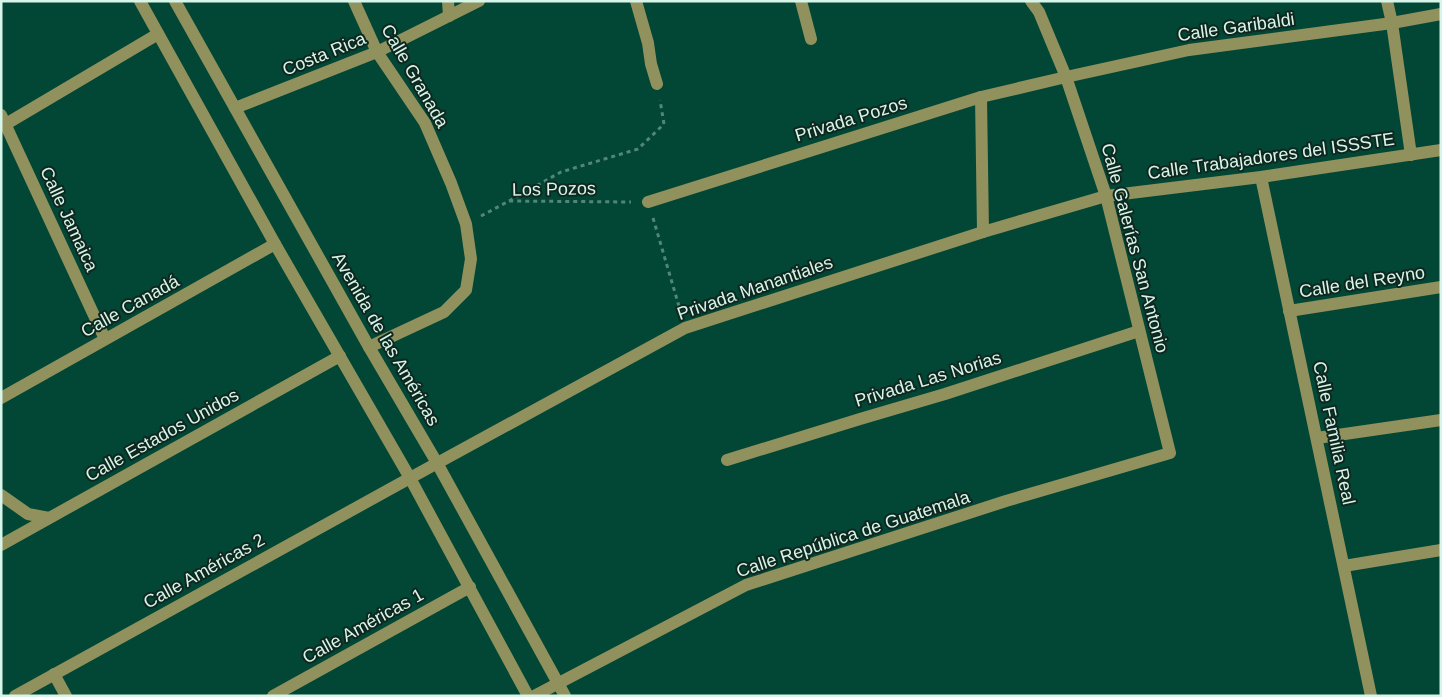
<svg xmlns="http://www.w3.org/2000/svg" width="1442" height="697" font-family="Helvetica,sans-serif">
	<rect width="100%" height="100%" fill="#024635"/>
	<g fill="none" stroke-linecap="round" stroke-linejoin="round">
		<g stroke="#528778" stroke-width="3" stroke-dasharray="4 4" stroke-linecap="butt">
			<path d="M 509,201 L 561,172 L 638,149 L 664,124 L 660,100"/>
			<path d="M 481,216 L 509,201 L 631,202"/>
			<path d="M 653,218 L 681,313"/>
		</g>
		<g stroke="#90915c" stroke-width="12">
			<path d="M 140,1 L 275,244 L 410,478 L 528,696"/>
			<path d="M 175,1 L 369,347 L 437,463 L 565,696"/>
			<path d="M 354,1 L 377,52 L 425,123 L 451,183 L 466,224 L 471,259 L 466,290 L 444,312 L 369,347"/>
			<path d="M 448,1 L 449,16"/>
			<path d="M 636,1 L 648,43 L 651,64 L 657,84"/>
			<path d="M 801,1 L 811,39"/>
			<path d="M 1387,1 L 1392,23 L 1411,155"/>
			<path d="M 981,97 L 983,232"/>
			<path d="M 235,108 L 377,52 L 479,1"/>
			<path d="M 1,115 L 105,339"/>
			<path d="M 1,126 L 6,124 L 158,34"/>
			<path d="M 1261,177 L 1371,696"/>
			<path d="M 648,202 L 981,97 L 1066,77 L 1189,50 L 1392,23 L 1441,14"/>
			<path d="M 1289,311 L 1441,287"/>
			<path d="M 1,398 L 275,244"/>
			<path d="M 1317,438 L 1441,420"/>
			<path d="M 727,460 L 860,419 L 945,394 L 1139,331"/>
			<path d="M 1,495 L 28,514 L 49,518"/>
			<path d="M 1,545 L 340,356"/>
			<path d="M 1344,566 L 1441,550"/>
			<path d="M 54,674 L 66,696"/>
			<path d="M 15,696 L 410,478 L 685,328 L 983,232 L 1106,196 L 1261,177 L 1441,150"/>
			<path d="M 273,696 L 470,587"/>
			<path d="M 534,696 L 746,585 L 1006,501 L 1170,453 L 1106,196 L 1066,77 L 1039,12 L 1031,1"/>
		</g>
	</g>
	<g text-anchor="middle" stroke-width="4" stroke-linejoin="round" paint-order="stroke">
		<g font-size="18" fill="#d7f5e9" stroke="#0f271f">
			<text transform="translate(1236 27) rotate(-8)" y="6">Calle Garibaldi</text>
			<text transform="translate(324 54) rotate(-22)" y="6">Costa Rica</text>
			<text transform="translate(415 76) rotate(60)" y="6">Calle Granada</text>
			<text transform="translate(851 119) rotate(-17)" y="6">Privada Pozos</text>
			<text transform="translate(1271 156) rotate(-8)" y="6">Calle Trabajadores del ISSSTE</text>
			<text transform="translate(554 189) rotate(-1)" y="6">Los Pozos</text>
			<text transform="translate(69 219) rotate(65)" y="6">Calle Jamaica</text>
			<text transform="translate(1135 248) rotate(75)" y="6">Calle Galerías San Antonio</text>
			<text transform="translate(1362 282) rotate(-9)" y="6">Calle del Reyno</text>
			<text transform="translate(755 288) rotate(-19)" y="6">Privada Manantiales</text>
			<text transform="translate(130 306) rotate(-29)" y="6">Calle Canadá</text>
			<text transform="translate(386 339) rotate(60)" y="6">Avenida de las Américas</text>
			<text transform="translate(928 379) rotate(-17)" y="6">Privada Las Norias</text>
			<text transform="translate(1334 433) rotate(78)" y="6">Calle Familia Real</text>
			<text transform="translate(162 435) rotate(-29)" y="6">Calle Estados Unidos</text>
			<text transform="translate(853 534) rotate(-18)" y="6">Calle República de Guatemala</text>
			<text transform="translate(204 571) rotate(-29)" y="6">Calle Américas 2</text>
			<text transform="translate(363 626) rotate(-29)" y="6">Calle Américas 1</text>
		</g>
	</g>
	<rect width="1442" height="697" fill="none" stroke="#d7f5e9" stroke-width="5"/>
</svg>
